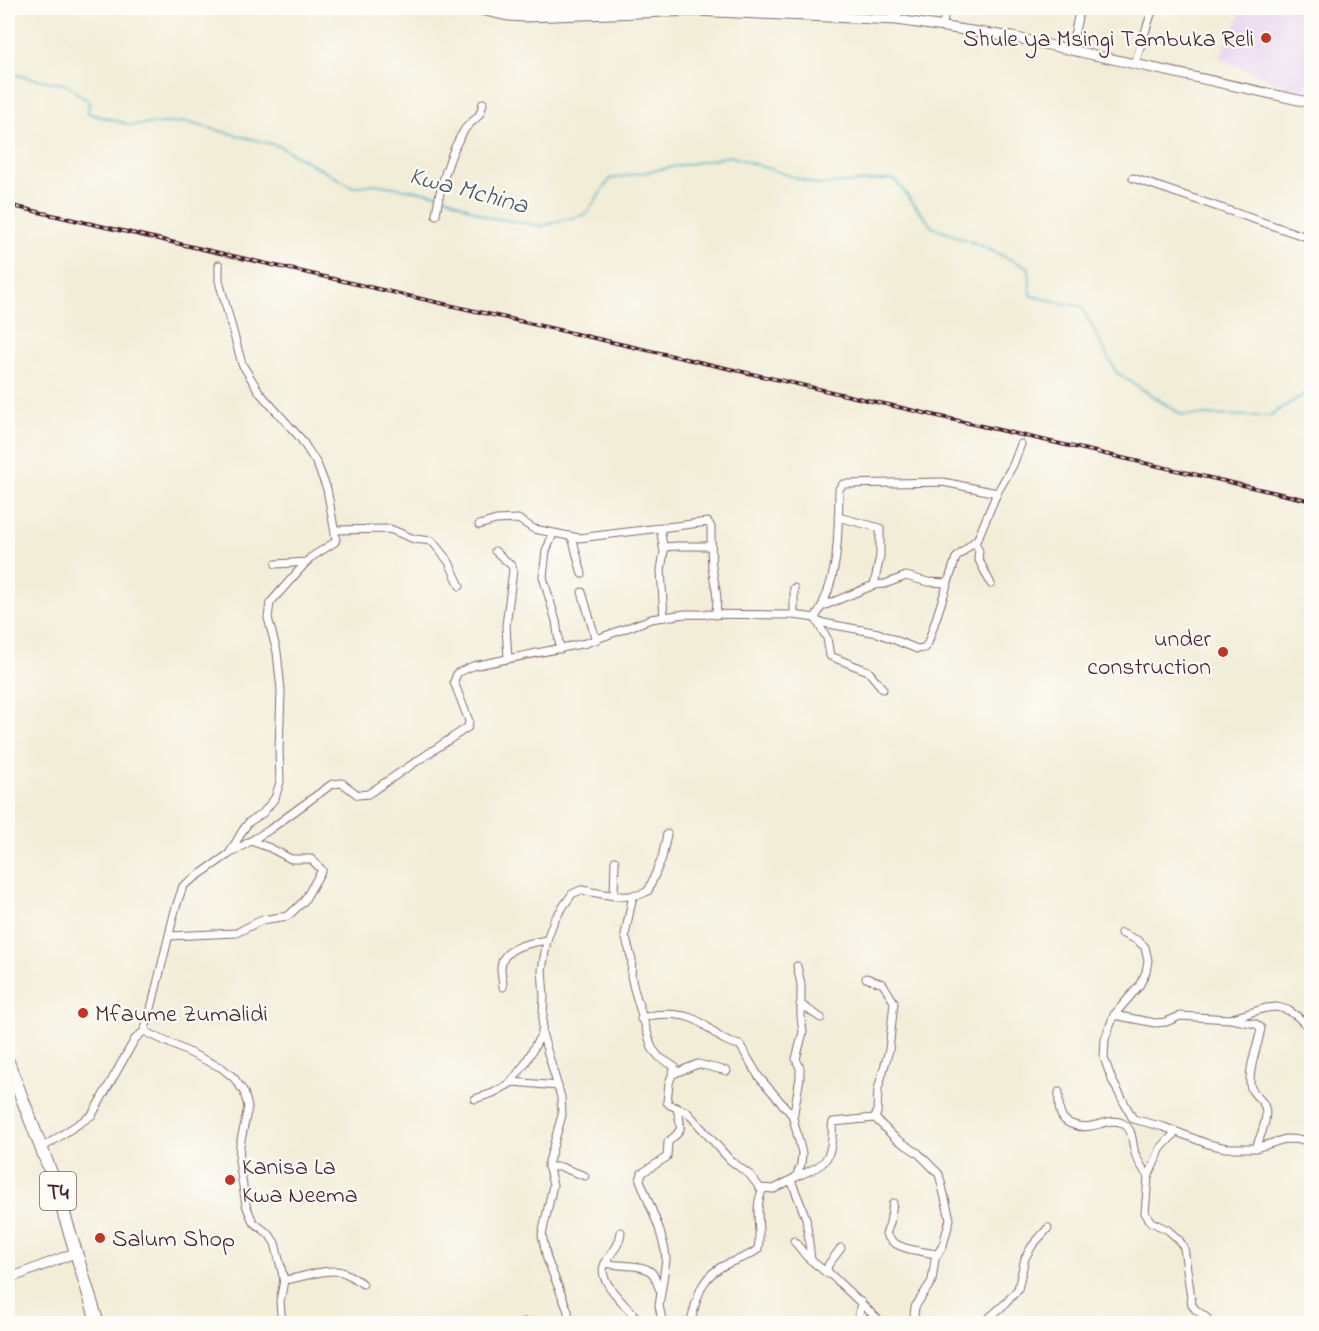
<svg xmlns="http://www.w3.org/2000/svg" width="1319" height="1331" font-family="'Indie Flower',sans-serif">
	<rect width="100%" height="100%" fill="#fdfcf7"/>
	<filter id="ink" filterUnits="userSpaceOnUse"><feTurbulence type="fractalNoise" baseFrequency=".0167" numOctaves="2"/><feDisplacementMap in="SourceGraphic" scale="12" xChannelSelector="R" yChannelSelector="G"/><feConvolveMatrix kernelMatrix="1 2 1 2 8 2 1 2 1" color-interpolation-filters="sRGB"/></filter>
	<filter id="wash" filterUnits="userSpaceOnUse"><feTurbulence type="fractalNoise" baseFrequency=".008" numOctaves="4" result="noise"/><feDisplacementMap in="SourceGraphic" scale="24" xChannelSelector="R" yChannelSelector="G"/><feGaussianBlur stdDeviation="1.35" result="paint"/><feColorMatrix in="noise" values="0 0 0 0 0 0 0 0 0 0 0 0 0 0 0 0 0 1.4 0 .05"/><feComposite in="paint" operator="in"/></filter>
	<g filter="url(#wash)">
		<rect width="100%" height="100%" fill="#f1edd7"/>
		<path fill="#e7d2ef" d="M 1244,8 L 1306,8 L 1311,10 L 1311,75 L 1303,93 L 1219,58 Z"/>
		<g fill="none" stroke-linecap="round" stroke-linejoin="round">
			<g stroke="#46afc5" stroke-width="1.5">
				<path d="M 8,77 L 15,75 L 67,85 L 89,102 L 88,113 L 131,125 L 186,122 L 279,146 L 353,187 L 374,184 L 437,194"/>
				<path d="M 442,195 L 487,217 L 542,226 L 586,214 L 610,179 L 730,156 L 818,185 L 894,179 L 932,227 L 982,246 L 1029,268 L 1031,296 L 1082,307 L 1116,372 L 1182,415 L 1269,416 L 1312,389"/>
			</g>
		</g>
	</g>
	<g filter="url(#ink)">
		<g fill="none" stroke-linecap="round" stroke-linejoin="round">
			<defs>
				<g id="street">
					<path d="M 897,20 L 899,8"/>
					<path d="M 943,26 L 945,8"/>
					<path d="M 1071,49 L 1080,8"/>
					<path d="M 1135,63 L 1153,8"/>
					<path d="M 1133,178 L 1312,239"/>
					<path d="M 436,215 C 439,190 450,151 465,129 C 475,116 479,122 483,103"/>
					<path d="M 219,265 L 219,281 L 242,364 L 260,393 L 301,439 L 317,464 L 327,489 L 336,539 L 335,542 L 310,558 L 270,603 L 268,618 L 277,652 L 281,690 L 279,750 L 280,782 L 275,798 L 263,813 L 249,822 L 243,830 L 229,854"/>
					<path d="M 838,517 L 880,528 L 880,556 L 874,585"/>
					<path d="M 479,525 L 496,520 L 518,519 L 534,529 L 579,538 L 708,522 L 711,527 C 711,540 711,553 712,567 C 714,584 720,598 715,615"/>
					<path d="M 660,527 L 664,552 L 661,570 L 664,617"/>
					<path d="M 335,530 L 390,529 L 414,539 L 432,541 L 449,562 L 460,586"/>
					<path d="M 553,534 L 546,551 L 543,577 L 556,621 L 560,649"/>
					<path d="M 572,537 L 582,574"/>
					<path d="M 975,542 L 979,551 L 978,558 L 991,584"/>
					<path d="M 663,547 L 677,546 L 711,546"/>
					<path d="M 495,551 L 512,566 L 513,570 L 506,626 L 508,659"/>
					<path d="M 276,564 L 307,562"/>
					<path d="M 582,592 L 596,640"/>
					<path d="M 823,606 L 874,585 L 885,584 L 906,576 L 928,582 L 947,583"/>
					<path d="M 794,615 L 794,588"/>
					<path d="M 815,618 C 840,579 838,534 839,489 L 843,484 L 943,482 L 997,493"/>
					<path d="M 818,622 L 878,633 L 917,649 L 924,648 L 928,643 L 956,558 L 978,538 L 997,493 L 1013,465 L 1021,444"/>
					<path d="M 614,894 L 615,861"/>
					<path d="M 633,895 L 625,935 L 632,960 L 631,976 L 634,989 L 652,1048 L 659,1057 L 675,1067 L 669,1083 L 667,1102 L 670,1105 L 687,1112 L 730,1160 L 750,1175 L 760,1188 L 774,1189 L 796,1177 L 801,1164 L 802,1153 L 793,1118 L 800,1078 L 800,1068 L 796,1059 L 803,1032 L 801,1017 L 801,984 L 797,966"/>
					<path d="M 1121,933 L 1137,940 L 1145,947 L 1148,960 L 1146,972 L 1139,986 L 1114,1015 L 1105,1039 L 1104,1058 L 1112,1080 L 1133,1119 L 1164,1127 L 1208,1144 L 1226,1148 L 1256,1148 L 1285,1139 L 1312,1140"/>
					<path d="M 169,936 L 236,933 L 262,920 L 288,916 L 304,901 L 322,870 L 311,859 L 291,859 L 270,848 L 251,841"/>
					<path d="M 866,978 L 883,984 L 894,1002 L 889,1050 L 878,1089 L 877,1113 L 875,1118 L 895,1138 L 918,1153 L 939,1174 L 950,1219 L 943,1245 L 935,1259 L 932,1281 L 915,1307 L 913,1324"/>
					<path d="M 503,987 C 503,981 501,974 501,968 C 502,946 531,943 547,940"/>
					<path d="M 800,1004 L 821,1018"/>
					<path d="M 1114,1015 L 1155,1023 L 1166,1022 L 1180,1016 L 1229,1019 L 1266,1008 L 1277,1007 L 1288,1010 L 1298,1017 L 1312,1031"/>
					<path d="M 641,1019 C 655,1012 682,1013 696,1020 C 714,1029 717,1041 740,1045 L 759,1077 L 793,1116"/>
					<path d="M 1231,1019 L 1256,1024 L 1261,1028 C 1258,1047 1249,1064 1250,1084 C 1251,1093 1258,1096 1263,1103 C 1271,1115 1260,1136 1256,1148"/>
					<path d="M 144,1031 L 222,1068 L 234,1078 L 244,1092 L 248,1107 L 240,1145 L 239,1161 L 246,1205 L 253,1222 L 269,1234 L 275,1243 L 284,1280 L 280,1302 L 282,1324"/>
					<path d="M 673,1074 L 698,1064 L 727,1071"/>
					<path d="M 511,1082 L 525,1064 L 542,1033"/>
					<path d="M 1059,1092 C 1059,1106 1057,1118 1071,1124 C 1091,1133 1108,1116 1122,1123 C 1135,1129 1131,1145 1136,1156 C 1139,1163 1144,1170 1148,1177"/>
					<path d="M 475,1099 L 493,1093 L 513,1082 L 558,1086"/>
					<path d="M 1176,1132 L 1161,1148 L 1148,1177 L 1145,1213 L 1151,1222 L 1168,1230 L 1179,1240 L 1184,1248 L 1192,1305 L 1195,1309 L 1207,1318 L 1208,1324"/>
					<path d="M 42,1148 L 92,1115 L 135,1039 L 144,1031 L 149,1017 L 175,910 L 183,886 L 229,854 L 269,830 L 332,784 L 342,783 L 358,795 L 368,794 L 468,727 L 469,721 L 454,682 L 457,673 L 473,666 L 586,643 L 651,619 L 685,614 L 794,615 L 815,618 L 827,638 L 830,656 L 868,671 L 883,689"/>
					<path d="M 548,1167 L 561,1167 L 585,1176"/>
					<path d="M 796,1177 C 819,1166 830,1166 832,1137 C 833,1131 831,1127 833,1122 L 875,1118"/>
					<path d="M 791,1180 L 806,1218 L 811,1260"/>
					<path d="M 893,1203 L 890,1223 L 886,1234 C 894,1250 921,1251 936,1254"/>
					<path d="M 621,1232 C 619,1249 610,1252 604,1266 C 597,1282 632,1311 642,1324"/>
					<path d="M 794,1241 L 807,1257 L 828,1274"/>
					<path d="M 841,1248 L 828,1265 L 827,1271 L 883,1324"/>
					<path d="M 605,1263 C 619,1267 645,1263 653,1274 C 656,1279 658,1287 661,1292"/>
					<path d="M 284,1280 C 301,1278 326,1268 342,1272 C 349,1274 356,1280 363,1284"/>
					<path d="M 861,1302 L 859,1315 L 861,1324"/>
					<path d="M 521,1324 L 524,1322 L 532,1324"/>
					<path d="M 569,1324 L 568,1311 L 547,1259 L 542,1235 L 553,1185 L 548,1165 L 562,1115 L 561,1097 L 542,1033 L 544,997 L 542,970 L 547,940 L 554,920 L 572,894 L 581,890 C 601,893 630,902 648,891 L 662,858 L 667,834"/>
					<path d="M 663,1324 L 659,1306 L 666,1260 L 665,1250 L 659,1228 L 640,1180 L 642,1173 L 667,1157 L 668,1142 C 685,1128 681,1129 677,1108"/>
					<path d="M 690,1324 C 698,1296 699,1276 729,1263 C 738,1259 751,1256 758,1249 C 762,1229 753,1208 763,1189"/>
					<path d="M 982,1324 L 1006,1303 L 1018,1289 L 1025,1258 L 1032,1246 L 1048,1228"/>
					<path d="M 1277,1324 L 1289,1321 L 1312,1323"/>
				</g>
				<g id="secondary">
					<path d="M 472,8 L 509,16 L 525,17 L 695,11 L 897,20 L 1012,37 L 1312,103"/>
					<path d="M 8,1279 L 77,1252"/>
				</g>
				<path id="highway" d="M 8,1062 L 53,1178 L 98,1324"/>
			</defs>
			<use href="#street" stroke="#846767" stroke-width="9"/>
			<use href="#secondary" stroke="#846767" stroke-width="11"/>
			<use href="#highway" stroke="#846767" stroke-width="14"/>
			<use href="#street" stroke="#fff" stroke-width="7"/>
			<use href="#secondary" stroke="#fff" stroke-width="9"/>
			<use href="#highway" stroke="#fff" stroke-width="12"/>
			<defs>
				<path id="rail" d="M 8,205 L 1312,501"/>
			</defs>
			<use href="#rail" stroke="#4a1f2b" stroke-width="4"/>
			<use href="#rail" stroke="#fdfcf7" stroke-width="1.5" stroke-dasharray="4.5" stroke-linecap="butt"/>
		</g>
	</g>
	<g fill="#c8321e" stroke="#fdfcf7" stroke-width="2">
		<circle cx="1266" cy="38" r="6"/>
		<circle cx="1223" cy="652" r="6"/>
		<circle cx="83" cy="1013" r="6"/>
		<circle cx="230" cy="1180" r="6"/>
		<circle cx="100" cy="1238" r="6"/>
	</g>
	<g text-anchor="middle" stroke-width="4.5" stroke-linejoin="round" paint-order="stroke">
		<rect fill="#fdfcf7" stroke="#806168" stroke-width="1.5" x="40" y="1172" width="36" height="38" rx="4.5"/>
		<g font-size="22" font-weight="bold" fill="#4a1f2b">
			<text x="58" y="1199">T4</text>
		</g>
		<g font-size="24" fill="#4a1f2b" stroke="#fdfcf7" text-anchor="start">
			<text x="1254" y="46" text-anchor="end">Shule ya Msingi Tambuka Reli</text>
			<text x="1211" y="646" text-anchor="end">under<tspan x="1211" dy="28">construction</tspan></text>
			<text x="95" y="1021">Mfaume Zumalidi</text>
			<text x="242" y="1174">Kanisa La<tspan x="242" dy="28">Kwa Neema</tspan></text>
			<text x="112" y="1246">Salum Shop</text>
		</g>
		<g font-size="26" font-style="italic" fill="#485969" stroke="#fdfcf7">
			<text transform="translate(469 189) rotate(15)" y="9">Kwa Mchina</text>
		</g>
	</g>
	<rect width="1319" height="1331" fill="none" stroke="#fdfcf7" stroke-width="30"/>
</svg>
